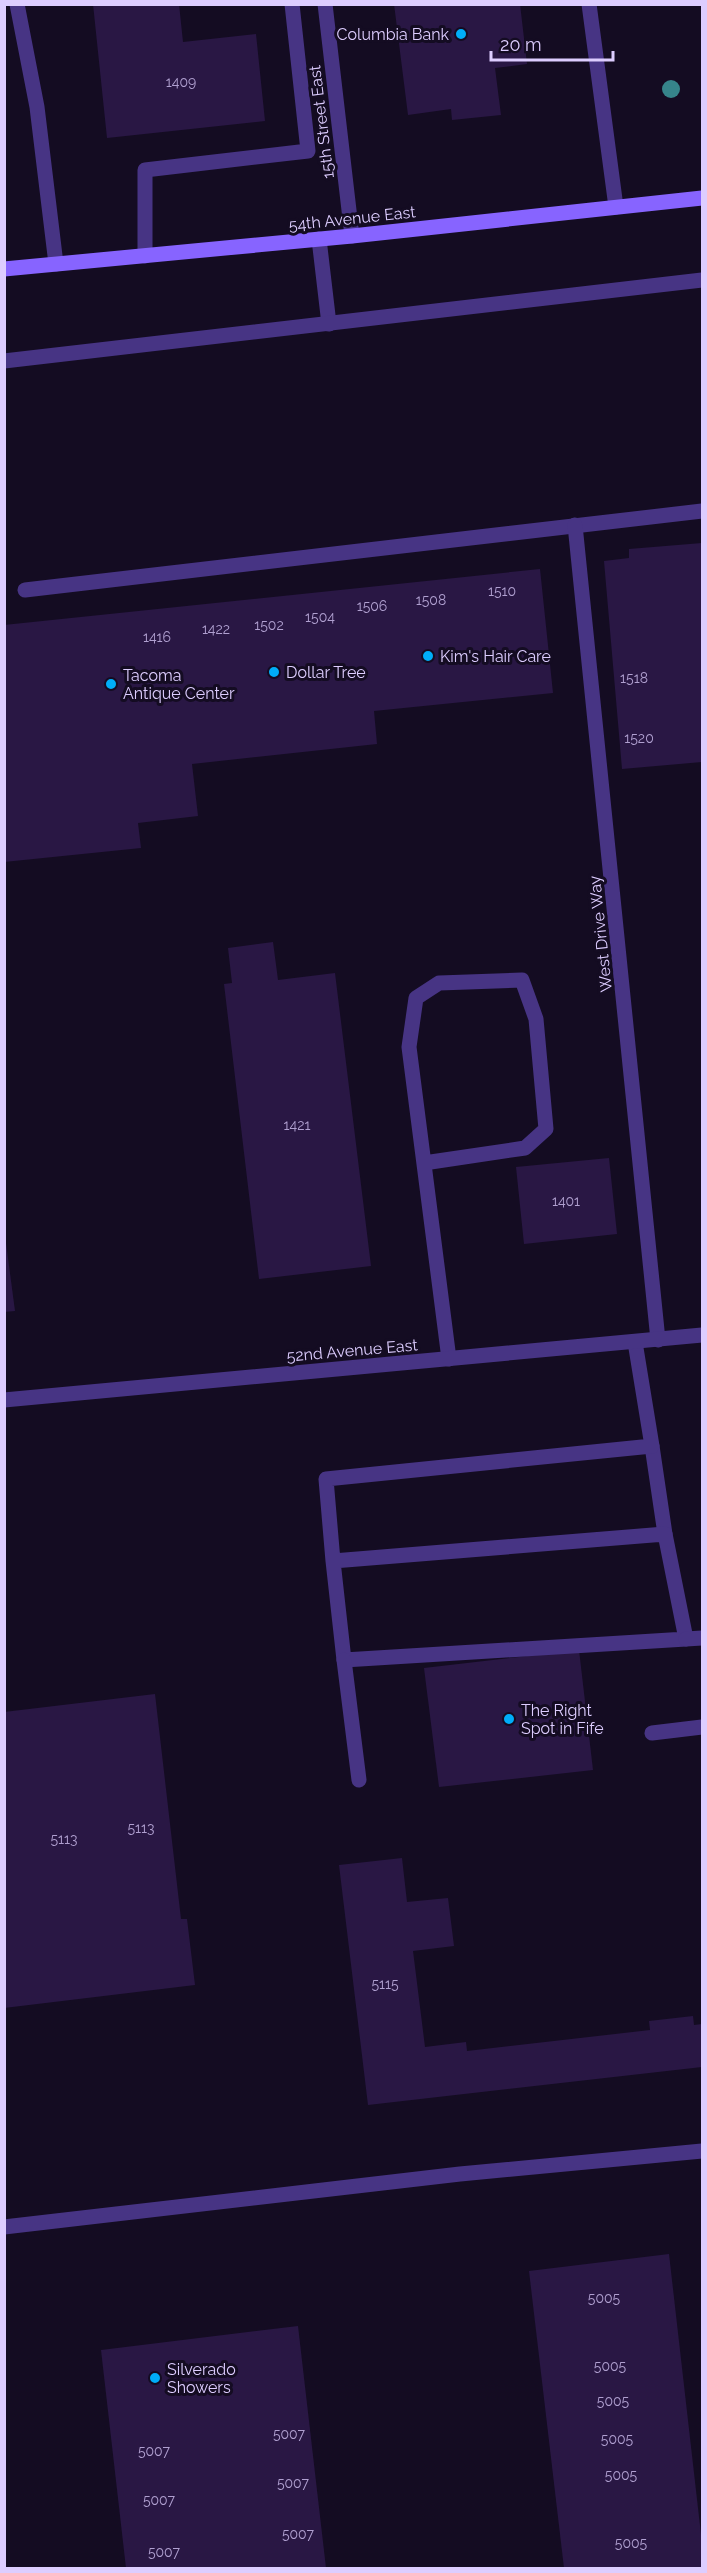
<svg xmlns="http://www.w3.org/2000/svg" width="707" height="2573" font-family="Raleway,sans-serif">
	<rect width="100%" height="100%" fill="#140c22"/>
	<g fill="#291744">
		<path d="M 93,4 L 179,4 L 183,42 L 256,34 L 265,121 L 107,138 Z"/>
		<path d="M 394,4 L 520,4 L 527,64 L 495,68 L 501,115 L 452,120 L 451,109 L 408,115 Z"/>
		<path d="M 702,543 L 702,762 L 622,769 L 604,561 L 629,558 L 629,549 Z"/>
		<path d="M 540,569 L 553,693 L 374,711 L 377,744 L 192,764 L 198,816 L 138,823 L 141,848 L 4,862 L 4,625 Z"/>
		<path d="M 273,942 L 278,980 L 335,973 L 371,1266 L 259,1279 L 224,984 L 232,983 L 228,948 Z"/>
		<path d="M 609,1158 L 617,1234 L 524,1244 L 516,1167 Z"/>
		<path d="M 4,1228 L 15,1311 L 4,1312 Z"/>
		<path d="M 579,1650 L 593,1770 L 439,1787 L 424,1668 Z"/>
		<path d="M 155,1694 L 181,1919 L 187,1919 L 195,1985 L 4,2008 L 4,1712 Z"/>
		<path d="M 402,1858 L 407,1902 L 448,1898 L 454,1946 L 413,1951 L 425,2047 L 466,2042 L 467,2051 L 650,2030 L 649,2021 L 693,2016 L 694,2025 L 702,2024 L 702,2067 L 368,2105 L 339,1865 Z"/>
		<path d="M 669,2254 L 702,2543 L 702,2568 L 564,2568 L 529,2271 Z"/>
		<path d="M 298,2326 L 326,2568 L 126,2568 L 101,2350 Z"/>
	</g>
	<g fill="none" stroke-linecap="round" stroke-linejoin="round">
		<g stroke="#473484" stroke-width="15">
			<path d="M 17,4 L 37,107 L 56,264"/>
			<path d="M 589,4 L 616,207"/>
			<path d="M 319,239 L 329,324"/>
			<path d="M 145,256 L 145,170 L 308,151 L 292,4"/>
			<path d="M 4,361 L 702,280"/>
			<path d="M 25,590 L 702,511"/>
			<path d="M 424,1163 L 525,1148 L 546,1129 L 536,1019 L 522,980 L 439,983 L 416,998 L 409,1047 L 449,1359"/>
			<path d="M 652,1446 L 665,1534"/>
			<path d="M 333,1561 L 344,1660 L 686,1639 L 665,1534 L 333,1561 L 326,1479 L 652,1446 L 635,1342"/>
			<path d="M 686,1639 L 702,1638"/>
			<path d="M 344,1660 L 359,1780"/>
			<path d="M 652,1733 L 702,1727"/>
			<path d="M 4,2227 L 460,2174 L 702,2151"/>
		</g>
		<g stroke="#473484" stroke-width="15">
			<path d="M 325,4 L 352,236"/>
			<path d="M 575,525 L 658,1340"/>
			<path d="M 4,1400 L 702,1335"/>
		</g>
		<path stroke="#8764ff" stroke-width="15" d="M 4,269 L 352,236 L 702,198"/>
	</g>
	<circle fill="#36848a" cx="671" cy="89" r="9"/>
	<g fill="#00adf8" stroke="#140c22" stroke-width="2">
		<circle cx="461" cy="34" r="6"/>
		<circle cx="428" cy="656" r="6"/>
		<circle cx="274" cy="672" r="6"/>
		<circle cx="111" cy="684" r="6"/>
		<circle cx="509" cy="1719" r="6"/>
		<circle cx="155" cy="2378" r="6"/>
	</g>
	<g text-anchor="middle" stroke-width="6" stroke-linejoin="round" paint-order="stroke">
		<g font-size="14" fill="#b0a0d0">
			<text x="181" y="87">1409</text>
			<text x="502" y="596">1510</text>
			<text x="431" y="605">1508</text>
			<text x="372" y="611">1506</text>
			<text x="320" y="622">1504</text>
			<text x="269" y="630">1502</text>
			<text x="216" y="634">1422</text>
			<text x="157" y="642">1416</text>
			<text x="634" y="683">1518</text>
			<text x="639" y="743">1520</text>
			<text x="297" y="1130">1421</text>
			<text x="566" y="1206">1401</text>
			<text x="141" y="1833">5113</text>
			<text x="64" y="1844">5113</text>
			<text x="385" y="1989">5115</text>
			<text x="604" y="2303">5005</text>
			<text x="610" y="2371">5005</text>
			<text x="613" y="2406">5005</text>
			<text x="289" y="2439">5007</text>
			<text x="617" y="2444">5005</text>
			<text x="154" y="2456">5007</text>
			<text x="621" y="2480">5005</text>
			<text x="293" y="2488">5007</text>
			<text x="159" y="2505">5007</text>
			<text x="298" y="2539">5007</text>
			<text x="631" y="2548">5005</text>
			<text x="164" y="2557">5007</text>
		</g>
		<g font-size="16" fill="#ddcdff" stroke="#140c22" text-anchor="start">
			<text x="449" y="40" text-anchor="end">Columbia Bank</text>
			<text x="440" y="662">Kim's Hair Care</text>
			<text x="286" y="678">Dollar Tree</text>
			<text x="123" y="681">Tacoma<tspan x="123" dy="18">Antique Center</tspan></text>
			<text x="521" y="1716">The Right<tspan x="521" dy="18">Spot in Fife</tspan></text>
			<text x="167" y="2375">Silverado<tspan x="167" dy="18">Showers</tspan></text>
		</g>
		<g font-size="16" fill="#ddcdff" stroke="#140c22">
			<text transform="translate(321 122) rotate(-97)" y="6">15th Street East</text>
			<text transform="translate(352 218) rotate(-6)" y="6">54th Avenue East</text>
			<text transform="translate(600 934) rotate(-96)" y="6">West Drive Way</text>
			<text transform="translate(352 1350) rotate(-5)" y="6">52nd Avenue East</text>
		</g>
	</g>
	<rect width="707" height="2573" fill="none" stroke="#ddcdff" stroke-width="12"/>
	<path d="M491 51v9h122v-9" fill="none" stroke="#ddcdff" stroke-width="3"/>
	<text x="500" y="51" font-size="18" fill="#ddcdff" stroke="#140c22" stroke-width="4.5" paint-order="stroke">20 m</text>
</svg>
